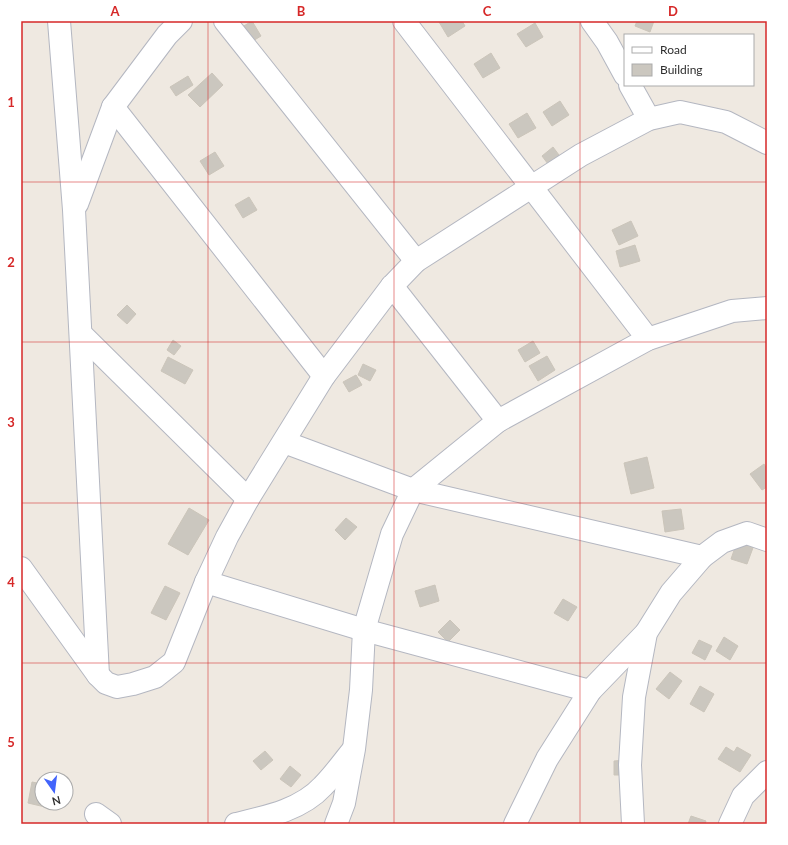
<svg xmlns="http://www.w3.org/2000/svg" width="788" height="845" font-family="Lato,sans-serif">
	<rect width="100%" height="100%" fill="#efe9e1"/>
	<g fill="#cbc7bf" stroke="#cbc5ba">
		<path d="M 252,21 L 261,36 L 248,44 L 239,29 Z"/>
		<path d="M 441,21 L 462,21 L 465,26 L 448,37 L 439,22 Z"/>
		<path d="M 637,21 L 654,21 L 650,32 L 635,26 Z"/>
		<path d="M 535,23 L 543,37 L 526,47 L 517,34 Z"/>
		<path d="M 491,53 L 500,68 L 483,78 L 474,64 Z"/>
		<path d="M 212,73 L 223,85 L 200,107 L 188,95 Z"/>
		<path d="M 188,76 L 193,85 L 176,96 L 170,87 Z"/>
		<path d="M 560,101 L 569,115 L 552,126 L 543,112 Z"/>
		<path d="M 527,113 L 536,128 L 518,138 L 509,124 Z"/>
		<path d="M 553,147 L 562,159 L 551,168 L 542,156 Z"/>
		<path d="M 215,152 L 224,166 L 209,175 L 200,161 Z"/>
		<path d="M 249,197 L 257,210 L 243,218 L 235,205 Z"/>
		<path d="M 631,221 L 638,236 L 619,245 L 612,230 Z"/>
		<path d="M 635,245 L 640,261 L 620,267 L 616,251 Z"/>
		<path d="M 127,305 L 136,314 L 127,324 L 117,315 Z"/>
		<path d="M 173,340 L 181,346 L 174,355 L 167,350 Z"/>
		<path d="M 533,341 L 540,353 L 525,362 L 518,350 Z"/>
		<path d="M 547,356 L 555,370 L 538,381 L 529,366 Z"/>
		<path d="M 168,357 L 193,370 L 185,384 L 161,371 Z"/>
		<path d="M 363,364 L 376,370 L 370,381 L 358,375 Z"/>
		<path d="M 356,375 L 362,385 L 349,392 L 343,382 Z"/>
		<path d="M 647,457 L 654,488 L 631,494 L 624,463 Z"/>
		<path d="M 764,464 L 767,469 L 767,487 L 762,490 L 750,474 Z"/>
		<path d="M 189,508 L 209,520 L 188,555 L 168,544 Z"/>
		<path d="M 681,509 L 684,529 L 665,532 L 662,511 Z"/>
		<path d="M 346,518 L 357,527 L 345,540 L 335,530 Z"/>
		<path d="M 738,539 L 754,545 L 747,564 L 731,559 Z"/>
		<path d="M 435,585 L 439,601 L 420,607 L 415,591 Z"/>
		<path d="M 165,586 L 180,593 L 166,620 L 151,613 Z"/>
		<path d="M 563,599 L 577,607 L 568,621 L 554,613 Z"/>
		<path d="M 450,620 L 460,630 L 448,642 L 438,632 Z"/>
		<path d="M 724,637 L 738,646 L 730,660 L 716,651 Z"/>
		<path d="M 699,640 L 712,646 L 705,660 L 692,653 Z"/>
		<path d="M 670,672 L 682,681 L 669,699 L 656,689 Z"/>
		<path d="M 700,686 L 714,694 L 704,712 L 690,704 Z"/>
		<path d="M 726,747 L 734,752 L 737,747 L 751,755 L 740,772 L 718,759 Z"/>
		<path d="M 265,751 L 273,760 L 261,770 L 253,761 Z"/>
		<path d="M 626,760 L 626,775 L 614,775 L 614,761 Z"/>
		<path d="M 290,766 L 301,775 L 291,787 L 280,779 Z"/>
		<path d="M 32,782 L 42,784 L 42,803 L 46,803 L 45,807 L 28,803 Z"/>
		<path d="M 691,816 L 706,821 L 705,824 L 688,824 Z"/>
	</g>
	<g fill="none" stroke-linecap="round" stroke-linejoin="round">
		<defs>
			<g id="minor">
				<path d="M 59,21 L 74,210 L 98,675"/>
				<path d="M 225,21 L 416,261"/>
				<path d="M 404,21 L 648,339"/>
				<path d="M 592,21 L 607,42 L 625,75"/>
				<path d="M 630,85 L 649,119"/>
				<path d="M 113,107 L 324,376"/>
				<path d="M 77,204 L 113,107 L 167,35 L 181,21"/>
				<path d="M 392,286 L 498,421"/>
				<path d="M 81,334 L 248,499"/>
				<path d="M 284,442 L 413,490 L 702,557"/>
				<path d="M 21,568 L 98,675 L 106,683 L 117,687 L 133,684 L 155,677 L 174,662 L 206,582 L 227,537 L 248,499 L 324,376 L 392,286 L 416,261 L 581,155 L 649,119 L 680,112 L 726,122 L 767,143"/>
				<path d="M 206,582 L 364,630 L 590,691"/>
				<path d="M 96,814 L 110,824"/>
				<path d="M 236,824 C 266,817 301,810 323,786 C 334,775 343,762 353,750"/>
				<path d="M 336,824 L 344,803 L 354,749 L 361,690 L 364,630 L 392,534 L 413,490 L 498,421 L 648,339 L 732,311 L 767,308"/>
				<path d="M 515,824 L 547,759 L 590,691 L 646,633"/>
				<path d="M 633,824 L 630,765 L 634,697 L 646,633 L 671,593 L 702,557 L 722,542 L 747,533 L 767,540"/>
				<path d="M 730,824 L 743,796 L 767,772"/>
			</g>
		</defs>
		<use href="#minor" stroke="#b4b7c1" stroke-width="24"/>
		<use href="#minor" stroke="#fff" stroke-width="22"/>
	</g>
	<path fill="none" stroke="#d62828" stroke-width="1" stroke-opacity="0.55" d="M 208,21 L 208,824M 394,21 L 394,824M 580,21 L 580,824M 21,182 L 767,182M 21,342 L 767,342M 21,503 L 767,503M 21,663 L 767,663"/>
	<rect width="788" height="845" fill="none" stroke="#ffffff" stroke-width="44"/>
	<rect x="624" y="34" width="130" height="52" fill="#ffffff" stroke="#ababab"/>
	<rect x="632" y="47" width="20" height="6" fill="#ffffff" stroke="#ababab"/>
	<text x="660" y="54" font-size="12" fill="#2e2e2e">Road</text>
	<rect x="632" y="64" width="20" height="12" fill="#cbc7bf" stroke="#ababab"/>
	<text x="660" y="74" font-size="12" fill="#2e2e2e">Building</text>
	<g transform="translate(54 791) rotate(166)"><circle r="19" fill="#ffffff" stroke="#ababab"/>
	<path d="M0-3L7 15L0 10L-7 15Z" fill="#4264fb"/>
	<text y="-6" font-size="11" font-weight="bold" text-anchor="middle" fill="#2e2e2e">N</text>
	</g>
	<rect x="22" y="22" width="744" height="801" fill="none" stroke="#d62828" stroke-width="1.5"/>
	<g font-size="13" text-anchor="middle" font-weight="bold" fill="#d62828">
		<text x="115" y="16">A</text>
		<text x="301" y="16">B</text>
		<text x="487" y="16">C</text>
		<text x="673" y="16">D</text>
		<text x="11" y="107">1</text>
		<text x="11" y="267">2</text>
		<text x="11" y="427">3</text>
		<text x="11" y="587">4</text>
		<text x="11" y="747">5</text>
	</g>
</svg>
